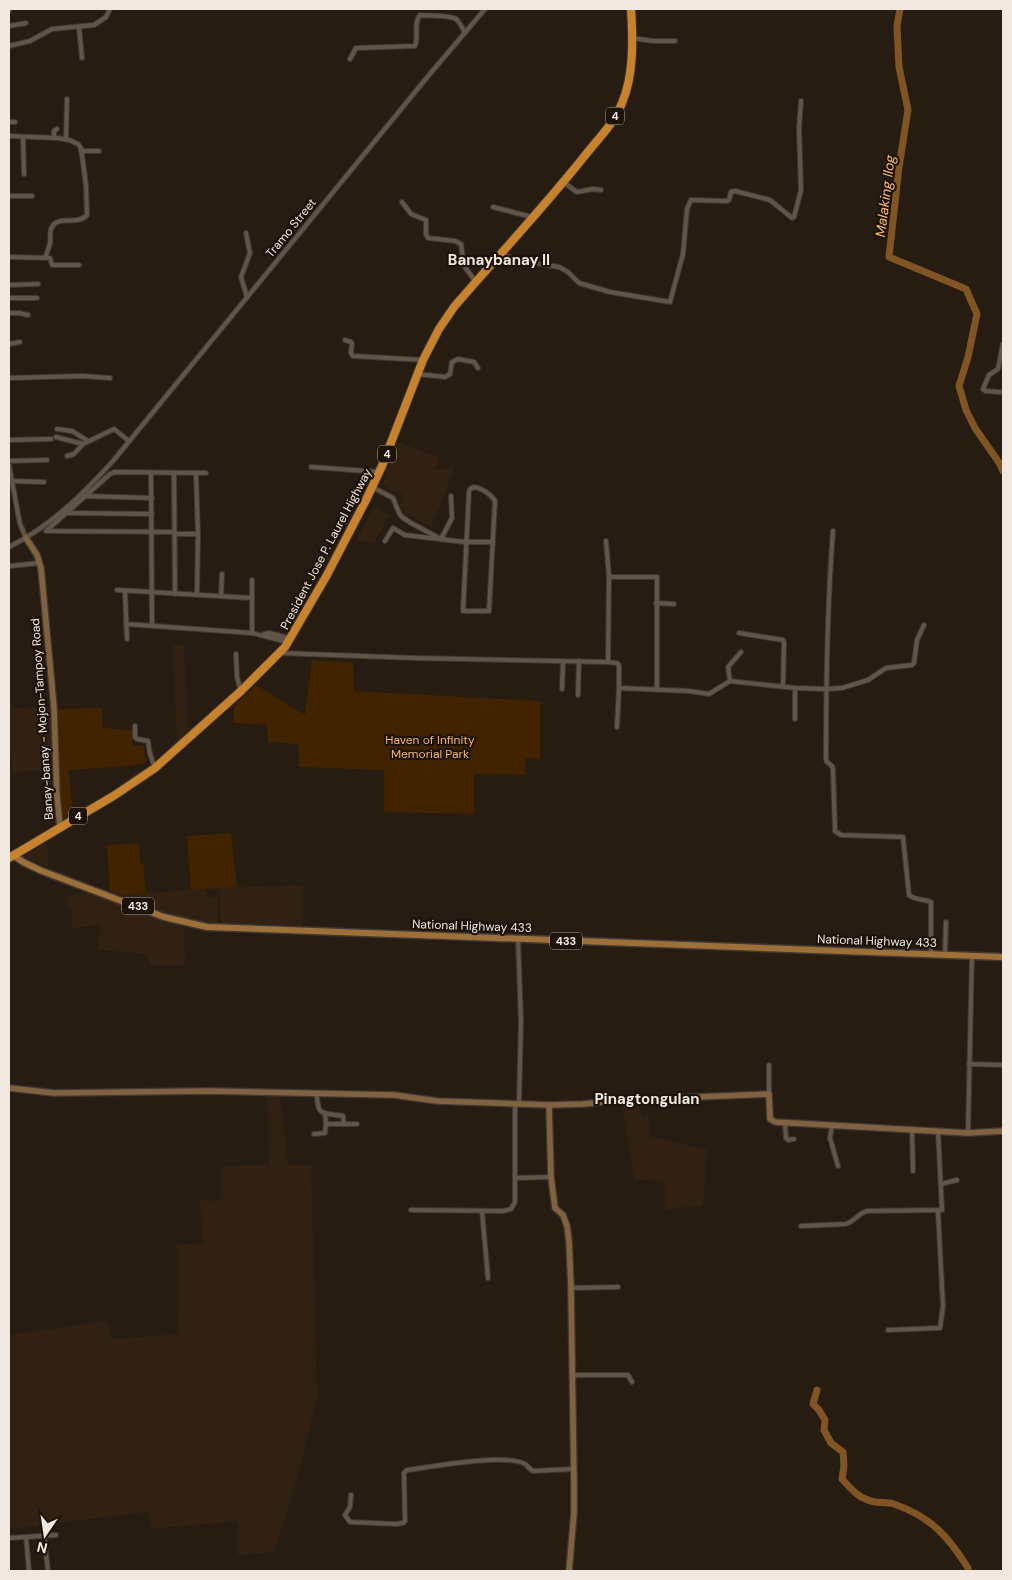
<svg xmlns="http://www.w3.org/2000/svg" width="1012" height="1580" font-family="'DM Sans',sans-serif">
	<rect width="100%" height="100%" fill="#261c12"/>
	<g fill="#302112">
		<path d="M 399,442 L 439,458 L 435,470 L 455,468 L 431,527 L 399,511 L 402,494 L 382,485 Z"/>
		<path d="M 375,507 L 389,515 L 374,543 L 356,540 Z"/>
		<path d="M 173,645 L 184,645 L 188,733 L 177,744 Z"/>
		<path d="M 51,707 L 52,770 L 12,772 L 9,733 L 9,708 Z"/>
		<path d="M 46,843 L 48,847 L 49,867 L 24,857 L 25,855 Z"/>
		<path d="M 303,885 L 303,926 L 221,924 L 219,888 Z"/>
		<path d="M 206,889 L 207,898 L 217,897 L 218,924 L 204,924 L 185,920 L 120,895 Z"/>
		<path d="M 90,893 L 184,927 L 185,965 L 149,966 L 148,954 L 98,950 L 101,925 L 72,928 L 71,908 L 68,908 L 67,896 Z"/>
		<path d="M 280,1094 L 288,1165 L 311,1165 L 317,1397 L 300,1469 L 274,1552 L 238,1555 L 238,1521 L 151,1529 L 148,1512 L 9,1529 L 9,1335 L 107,1321 L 112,1339 L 178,1334 L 177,1245 L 203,1243 L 200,1200 L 220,1201 L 222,1166 L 269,1165 L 267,1095 Z"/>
		<path d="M 640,1102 L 642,1116 L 648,1115 L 650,1136 L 707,1150 L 703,1205 L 665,1210 L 665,1181 L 634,1180 L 622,1104 Z"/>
	</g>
	<g fill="#412300">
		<path d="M 312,660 L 353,662 L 354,691 L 540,701 L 540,759 L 526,758 L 525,775 L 474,774 L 474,814 L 384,812 L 384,770 L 299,767 L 298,744 L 268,742 L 267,724 L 233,723 L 234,706 L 256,685 L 305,715 Z"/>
		<path d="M 102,708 L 103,728 L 132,730 L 132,745 L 144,746 L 146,763 L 129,766 L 69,770 L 73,814 L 60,821 L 54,709 Z"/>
		<path d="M 231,833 L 237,887 L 191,890 L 187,836 Z"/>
		<path d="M 139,843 L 140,863 L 143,863 L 146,893 L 120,895 L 110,890 L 107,845 Z"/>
	</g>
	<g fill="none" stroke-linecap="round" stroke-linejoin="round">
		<g stroke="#815523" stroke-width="7">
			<path d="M 900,9 L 897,26 L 899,67 L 908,110 L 899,167 L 889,257 L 966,289 L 977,314 L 968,357 L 959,386 L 966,410 L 975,428 L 1000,464 L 1003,471"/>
			<path d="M 817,1390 L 813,1404 L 819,1410 L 825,1420 L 824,1430 L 831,1443 L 843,1452 L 844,1466 L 842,1479 C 852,1490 859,1499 875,1502 C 881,1503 888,1502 894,1504 C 931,1517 948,1536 968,1568 L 968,1571"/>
		</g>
		<defs>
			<g id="street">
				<path d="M 9,11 L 9,9"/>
				<path d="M 9,26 L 26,23"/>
				<path d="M 79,27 L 82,58"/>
				<path d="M 632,38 L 653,41 L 675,41"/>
				<path d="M 9,46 L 30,41 L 52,29 L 94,25 L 106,17 L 110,9"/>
				<path d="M 350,59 L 356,48 L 415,46 C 419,37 413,23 420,15 C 428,16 450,15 456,19 C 460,22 462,28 465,33"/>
				<path d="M 9,122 L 15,122"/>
				<path d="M 9,136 L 58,138 L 69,140 L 78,144 L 81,148 L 86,185 L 87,215 C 78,226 57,215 52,227 C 49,231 51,238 50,243 C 49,248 47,253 45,258"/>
				<path d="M 23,137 L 24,174"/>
				<path d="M 54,138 L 54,131 L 57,129"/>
				<path d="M 66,139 L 67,99"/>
				<path d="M 81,151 L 99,151"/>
				<path d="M 563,182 L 577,192 L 593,189 L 601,190"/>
				<path d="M 9,196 L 32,196"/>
				<path d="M 402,202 L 411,214 L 426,220 L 426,234 L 428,238 L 455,241 L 461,244 L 464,266 L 476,282"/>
				<path d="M 493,207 L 532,217"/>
				<path d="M 246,233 L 250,253 L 241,277 L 247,297"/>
				<path d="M 501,254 L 522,261 L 559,267 L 568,272 L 579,283 L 610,292 L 670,302 L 683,254 L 687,209 L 691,200 L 727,201 L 729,200 L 731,192 L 735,191 L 770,200 L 792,218 L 794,217 L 801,190 L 799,128 L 801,101"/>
				<path d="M 9,257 L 50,258 L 52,265 L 79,265"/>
				<path d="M 9,285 L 38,284"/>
				<path d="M 9,298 L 37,298"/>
				<path d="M 9,313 L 19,313 L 28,315"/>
				<path d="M 345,340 L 351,342 L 352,344 L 351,353 L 353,356 L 423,360"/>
				<path d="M 9,344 L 20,342"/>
				<path d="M 417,374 L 445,377 L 450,374 L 452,362 L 458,359 L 474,362 L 478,368"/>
				<path d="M 9,378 L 83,376 L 110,378"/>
				<path d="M 1000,392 L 986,391 L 983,389 L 989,375 L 998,369 L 1003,344"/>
				<path d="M 57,429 L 72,431 L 88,441"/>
				<path d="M 56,437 L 83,444"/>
				<path d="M 9,440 L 51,439"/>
				<path d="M 67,456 L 74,454 L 83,444 L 114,429 L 129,441"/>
				<path d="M 9,461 L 47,460"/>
				<path d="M 9,465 L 20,524 L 26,538"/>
				<path d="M 311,467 L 379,472"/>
				<path d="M 151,473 L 152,625"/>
				<path d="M 174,473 L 175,594"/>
				<path d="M 196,474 L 198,534 L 197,595"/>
				<path d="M 12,481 L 44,482"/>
				<path d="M 372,487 L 393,498 L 399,513 L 402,517 L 411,523 L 439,538"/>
				<path d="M 474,487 C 481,488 491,494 495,501 L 489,611 L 463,611 L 469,492 L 470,489 Z"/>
				<path d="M 84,496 L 152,498"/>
				<path d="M 67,513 L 152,514"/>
				<path d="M 833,531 C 827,607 826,682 826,759 L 827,762 L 832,766 L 833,769 L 835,831 L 841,835 L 903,837 L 909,895 C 914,900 924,899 931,902 L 931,954"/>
				<path d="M 175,532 L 46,531 L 110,474 L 114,472 L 206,473"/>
				<path d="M 175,534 L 198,534"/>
				<path d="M 441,539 L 452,518 L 451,496"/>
				<path d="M 385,541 L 393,528 L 405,535 L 465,542 L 493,542"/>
				<path d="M 606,541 L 609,577"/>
				<path d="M 9,547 C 52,525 81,496 113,461 L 429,75 L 485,9"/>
				<path d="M 10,566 L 40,563"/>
				<path d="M 252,580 L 252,633"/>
				<path d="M 117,590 L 251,598"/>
				<path d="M 125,591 L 127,639"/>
				<path d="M 221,596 L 222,574"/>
				<path d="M 656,603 L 674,604"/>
				<path d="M 126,624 L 252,633 L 288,642"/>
				<path d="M 739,633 L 783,640 L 784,643 L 783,686"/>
				<path d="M 264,634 L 269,633 L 289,638"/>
				<path d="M 280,653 L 414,658 L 608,662 L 609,577 L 657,577 L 657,690"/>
				<path d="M 236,654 L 237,677 L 241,691"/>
				<path d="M 608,662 L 617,663 L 619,665 L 619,688 L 689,691 L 709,694 L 730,681 L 795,688 L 826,689 L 842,688 L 868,680 L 886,668 L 912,665 L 914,663 L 917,640 L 924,625"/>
				<path d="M 730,681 L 728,667 L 741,652"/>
				<path d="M 562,689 L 563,661"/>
				<path d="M 578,695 L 579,661"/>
				<path d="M 795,719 L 795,688"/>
				<path d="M 135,726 L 135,737 L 137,739 L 148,741 L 150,754 L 155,768"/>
				<path d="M 617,727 L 619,688"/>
				<path d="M 518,939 L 521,1021 L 519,1104"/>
				<path d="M 945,955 L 946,922"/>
				<path d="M 969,1064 L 1003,1065"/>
				<path d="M 317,1093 C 317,1118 323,1112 343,1116 L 344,1124"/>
				<path d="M 769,1094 L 769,1065"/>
				<path d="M 325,1114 L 326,1124 L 357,1124"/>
				<path d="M 785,1123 L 786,1138 L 788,1140 L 794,1139"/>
				<path d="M 832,1125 L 830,1138 L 838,1166"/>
				<path d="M 912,1130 L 913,1171"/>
				<path d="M 968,1133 L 972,955"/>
				<path d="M 314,1134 L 325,1133 L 326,1124"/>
				<path d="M 515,1178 L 551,1177"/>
				<path d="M 941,1184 L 957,1180"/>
				<path d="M 411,1210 L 503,1211 L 511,1209 L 515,1202 L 515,1104"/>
				<path d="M 482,1211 L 488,1278"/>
				<path d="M 801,1226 L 846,1224 C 856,1221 855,1215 867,1211 L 942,1210 L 938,1131"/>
				<path d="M 571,1288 L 618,1287"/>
				<path d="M 888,1330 L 940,1328 L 943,1306 L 938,1211"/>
				<path d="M 573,1375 L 628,1375 L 632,1382"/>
				<path d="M 351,1495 L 350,1507 L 345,1515 L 350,1522 L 396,1524 L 403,1523 L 405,1521 L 404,1473 L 407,1470 C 430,1467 506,1453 525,1464 C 528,1466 529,1469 533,1471 L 574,1469"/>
				<path d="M 44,1536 L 48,1571"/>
				<path d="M 26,1537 L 29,1571"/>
				<path d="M 9,1538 L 56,1535"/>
			</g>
			<g id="secondary">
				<path d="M 26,538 L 37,555 L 41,568 L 54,708 L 57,796 L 60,827"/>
				<path d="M 9,1088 L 54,1093 L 208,1091 L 394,1095 L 437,1101 L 550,1105 L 583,1104 L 624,1100 L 769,1094 L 770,1119 L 775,1122 L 968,1133 L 1003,1131"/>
				<path d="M 549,1105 L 551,1177 L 555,1208 L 563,1215 L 567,1226 L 569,1241 L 571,1288 L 574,1483 L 574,1513 L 569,1571"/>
			</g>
			<path id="primary" d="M 13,855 L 23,862 L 42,871 L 164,917 L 207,927 L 1003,957"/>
			<path id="highway" d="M 9,858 L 115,795 L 155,768 L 241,691 L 285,647 L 327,575 L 366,500 L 382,466 L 423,360 L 439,329 L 454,307 C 498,256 545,206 587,153 C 599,138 615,122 622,103 C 634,75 633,39 631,9"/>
		</defs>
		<use href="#street" stroke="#403832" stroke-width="6"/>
		<use href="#secondary" stroke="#403832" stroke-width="8"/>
		<use href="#primary" stroke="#403832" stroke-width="9"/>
		<use href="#highway" stroke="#403832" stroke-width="10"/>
		<use href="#street" stroke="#615549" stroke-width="4"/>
		<use href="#secondary" stroke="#806241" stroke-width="5.5"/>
		<use href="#primary" stroke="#9e7039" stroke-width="6"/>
		<use href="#highway" stroke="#c7822e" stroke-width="8"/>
	</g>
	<g text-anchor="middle" stroke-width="4.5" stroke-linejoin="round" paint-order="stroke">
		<g fill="#1d1309" stroke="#b1a8a0" stroke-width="1">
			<rect x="606" y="107.5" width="18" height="17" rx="4"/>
			<rect x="378" y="445.5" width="18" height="17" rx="4"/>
			<rect x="69" y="807.5" width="18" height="17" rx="4"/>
			<rect x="122" y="897.5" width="32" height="17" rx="4"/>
			<rect x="550" y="932.5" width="32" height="17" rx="4"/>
		</g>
		<g font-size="11" font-weight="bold" fill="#f0e8e1">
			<text x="615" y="120">4</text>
			<text x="387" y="458">4</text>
			<text x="78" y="820">4</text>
			<text x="138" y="910">433</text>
			<text x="566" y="945">433</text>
		</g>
		<g font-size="12" fill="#f0e8e1" stroke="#1d1309">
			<text transform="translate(291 228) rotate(-51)" y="4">Tramo Street</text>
			<text transform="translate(326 549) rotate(-62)" y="4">President Jose P. Laurel Highway</text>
			<text transform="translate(42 719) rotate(-94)" y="4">Banay-banay - Mojon-Tampoy Road</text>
			<text transform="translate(472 926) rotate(2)" y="4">National Highway 433</text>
			<text transform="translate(877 941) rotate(2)" y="4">National Highway 433</text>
		</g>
		<g font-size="12" fill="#f8b56e" stroke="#1d1309">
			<text x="430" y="744">Haven of Infinity<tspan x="430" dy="14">Memorial Park</tspan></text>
		</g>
		<g font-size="14" font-style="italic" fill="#ffbb74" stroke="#1d1309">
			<text transform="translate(885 196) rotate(-83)" y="5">Malaking Ilog</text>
		</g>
		<g font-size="15" font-weight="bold" fill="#f0e8e1" stroke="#1d1309">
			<text x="499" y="265">Banaybanay II</text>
			<text x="647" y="1104">Pinagtongulan</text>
		</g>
	</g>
	<rect width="1012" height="1580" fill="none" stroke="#f0e8e1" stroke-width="20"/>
	<g transform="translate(45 1535) rotate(193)" stroke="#1d1309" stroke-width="4" paint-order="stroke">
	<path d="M0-4L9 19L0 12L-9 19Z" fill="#f0e8e1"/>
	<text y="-8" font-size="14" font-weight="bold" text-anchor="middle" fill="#f0e8e1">N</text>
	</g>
</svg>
